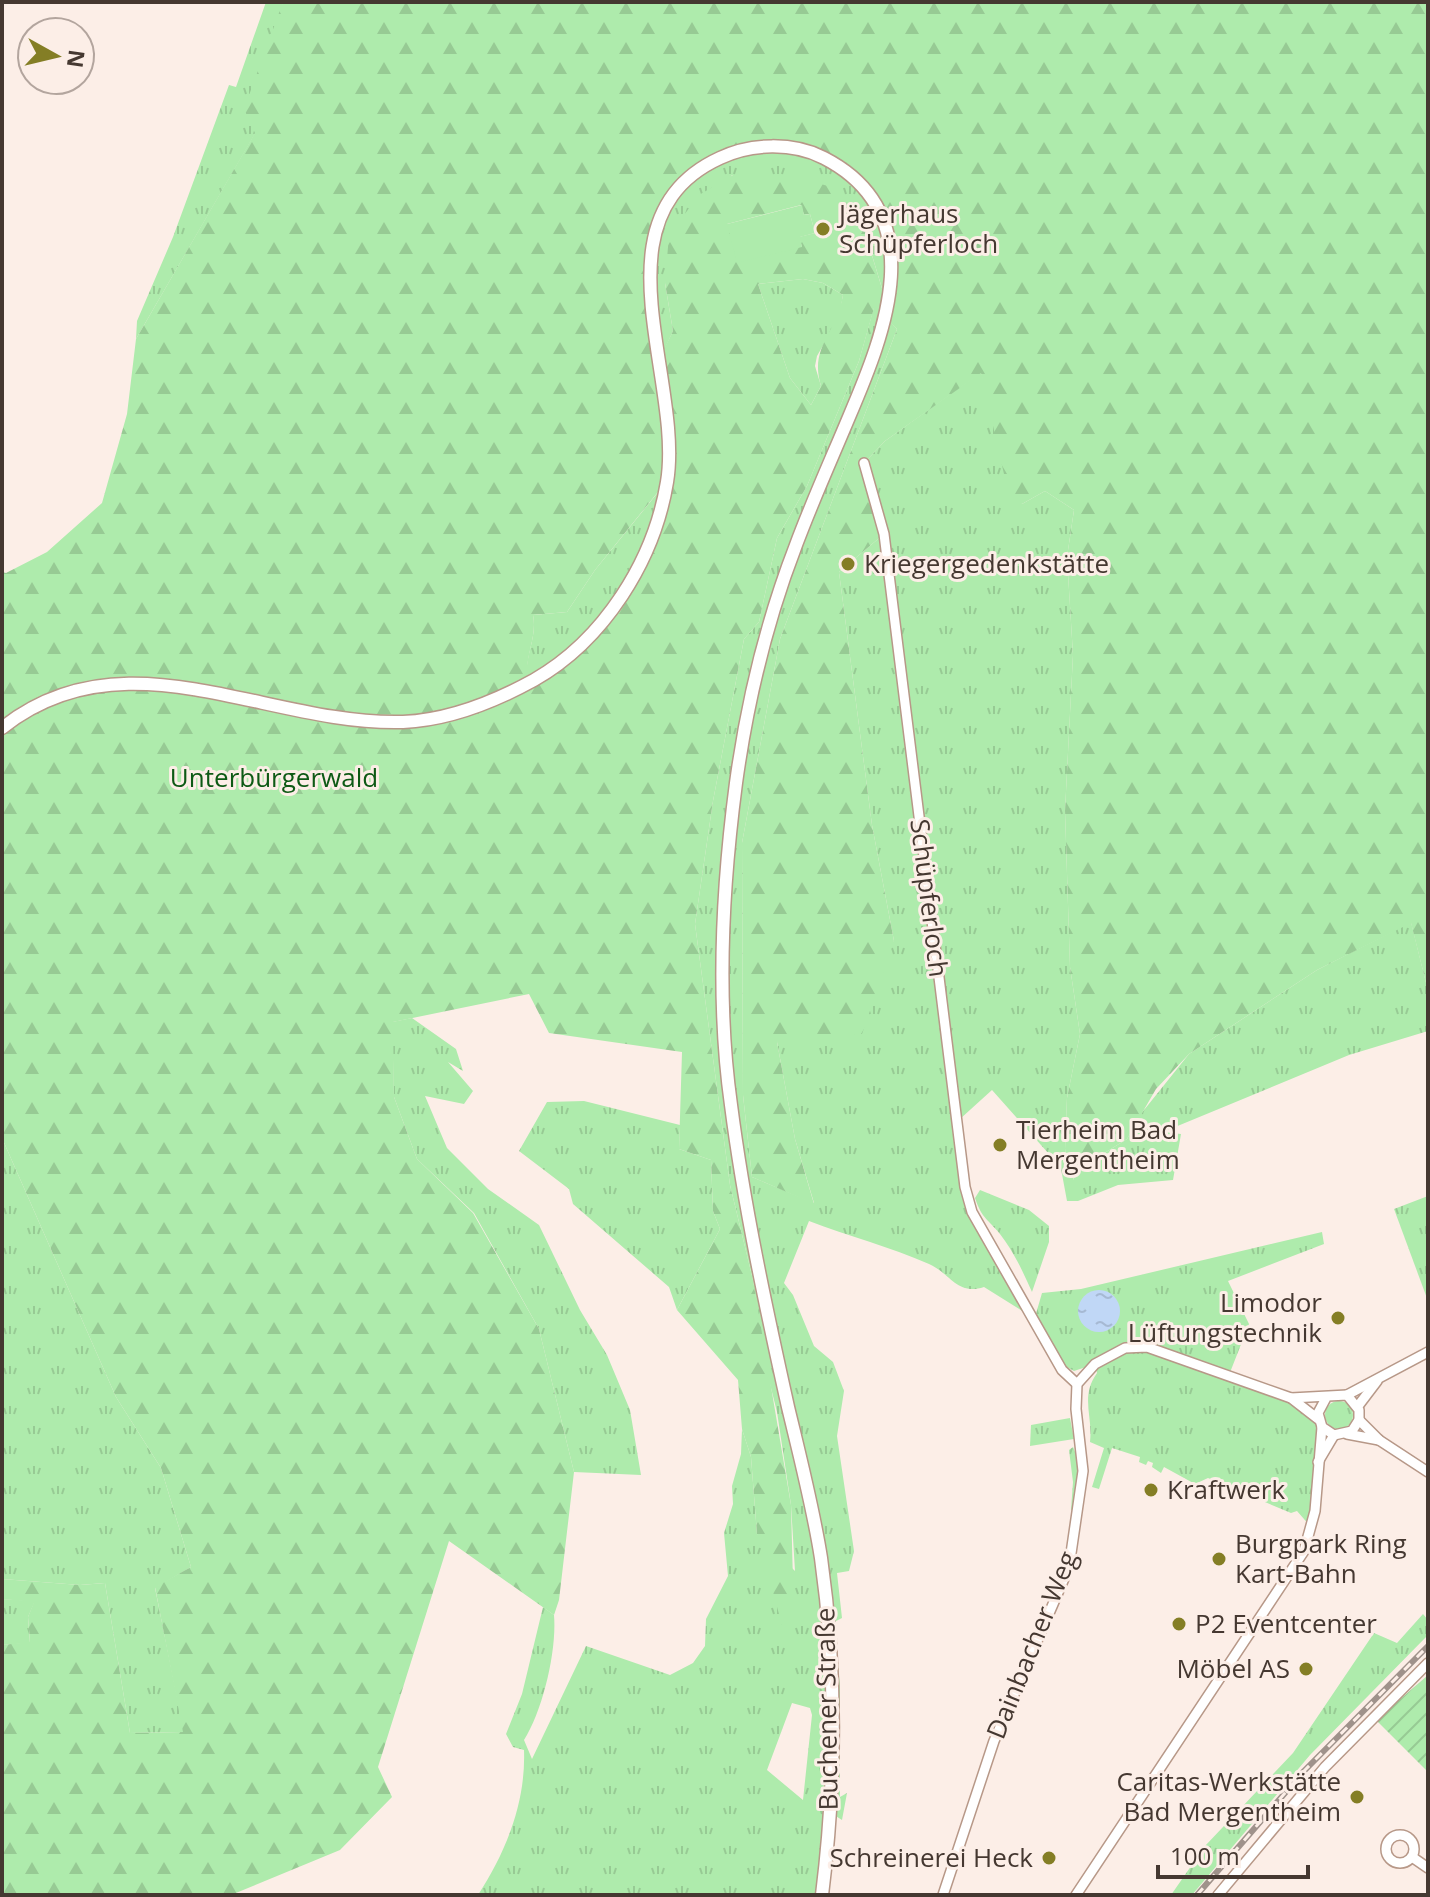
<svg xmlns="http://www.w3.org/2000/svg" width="1430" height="1897" font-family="'Open Sans',sans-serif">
	<defs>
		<pattern id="grass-tufts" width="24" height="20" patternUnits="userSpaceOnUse" patternTransform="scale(2)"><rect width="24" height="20" fill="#aeebac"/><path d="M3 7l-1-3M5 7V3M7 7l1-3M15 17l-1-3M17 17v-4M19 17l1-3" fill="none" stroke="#97ca94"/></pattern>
		<pattern id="forest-firs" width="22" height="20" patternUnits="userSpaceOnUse" patternTransform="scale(2)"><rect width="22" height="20" fill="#aeebac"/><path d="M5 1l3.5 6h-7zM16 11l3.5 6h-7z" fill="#97ca94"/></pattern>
		<pattern id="garden-furrows" width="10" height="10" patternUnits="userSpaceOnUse" patternTransform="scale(2)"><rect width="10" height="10" fill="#aeebac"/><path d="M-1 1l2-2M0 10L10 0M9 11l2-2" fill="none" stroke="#97ca94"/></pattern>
		<pattern id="water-ripples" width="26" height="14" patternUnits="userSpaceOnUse" patternTransform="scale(2)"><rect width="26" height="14" fill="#c0d7f6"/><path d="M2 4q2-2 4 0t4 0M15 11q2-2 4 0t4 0" fill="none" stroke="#a6b9d3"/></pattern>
	</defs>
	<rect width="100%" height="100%" fill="#fceee7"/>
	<g fill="url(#grass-tufts)" fill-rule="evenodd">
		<path d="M 266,2 L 283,2 L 256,132 L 136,339 L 137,321 L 173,237 L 229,85 L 236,87 Z"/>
		<path d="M 744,149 L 802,150 L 852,178 L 885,228 L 888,308 L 864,229 L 732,175 L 665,283 L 673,331 L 659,361 L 650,252 L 684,183 Z"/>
		<path d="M 803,279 L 823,283 L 843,295 L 839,318 L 817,356 L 815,366 L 821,386 L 811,405 L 790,378 L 758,284 Z"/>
		<path d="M 874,307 L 897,329 L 780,639 L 742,843 L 743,1095 L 752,1177 L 814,1203 L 795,1139 L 777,1042 L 894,941 L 872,825 L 839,572 L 884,534 L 864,463 L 885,441 L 981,372 L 1022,504 L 1045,491 L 1074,510 L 1067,557 L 1073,655 L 1065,811 L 1070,967 L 1080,1034 L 1067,1098 L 1065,1149 L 1073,1180 L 1077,1170 L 1127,1139 L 1140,1115 L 1189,1054 L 1317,970 L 1411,922 L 1428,991 L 1428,1031 L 1349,1055 L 1163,1132 L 1181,1134 L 1173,1180 L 1118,1185 L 1078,1201 L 1067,1201 L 1059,1158 L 1057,1163 L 992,1090 L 960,1119 L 972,1212 L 1035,1317 L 1042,1293 L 1081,1289 L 1322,1232 L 1324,1244 L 1228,1281 L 1249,1324 L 1229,1375 L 1291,1398 L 1318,1419 L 1311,1527 L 1297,1511 L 1291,1513 L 1208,1478 L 1195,1484 L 1164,1467 L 1161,1473 L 1152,1467 L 1153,1463 L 1148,1461 L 1146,1465 L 1139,1462 L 1140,1457 L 1112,1448 L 1099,1489 L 1092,1487 L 1104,1448 L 1090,1442 C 1093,1415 1080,1397 1097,1373 L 1095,1364 L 1074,1371 L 1065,1366 L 1035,1319 L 984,1287 C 957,1296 950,1273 929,1264 C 891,1247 848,1236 809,1221 L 784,1283 L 793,1295 L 814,1346 L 833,1362 L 844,1391 L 837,1436 L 854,1551 L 849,1571 L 837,1573 L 842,1618 L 834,1622 L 840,1686 L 840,1797 L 847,1793 L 842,1820 L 831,1813 L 822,1895 L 478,1895 C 506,1852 526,1802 524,1750 L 513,1747 L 506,1734 L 522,1694 L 543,1607 L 554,1615 C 557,1650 543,1710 524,1740 L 532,1759 L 586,1646 L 670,1675 L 693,1663 L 705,1646 L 706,1619 L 728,1576 L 724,1533 L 733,1504 L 732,1486 L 741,1454 L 742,1429 L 751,1457 L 757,1534 L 795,1571 L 791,1505 L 777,1412 L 765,1364 L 753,1280 L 730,1185 L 695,924 L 713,801 L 744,639 L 759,622 L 777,538 L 807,486 L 859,361 ZM 792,1703 L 810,1708 L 812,1715 L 803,1800 L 767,1770 Z"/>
		<path d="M 668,480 L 639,567 L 593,633 L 528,683 C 522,660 538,639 533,615 L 567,612 L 595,570 Z"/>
		<path d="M 412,1018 L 456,1049 L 463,1071 L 448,1062 L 473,1091 L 464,1104 L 425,1096 L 447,1148 L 488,1189 L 539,1225 L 580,1310 L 607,1355 L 630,1410 L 641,1475 L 574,1472 L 539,1329 L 474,1213 L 417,1159 L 394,1097 L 392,1022 Z"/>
		<path d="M 584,1101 L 680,1125 L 679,1149 L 711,1160 L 713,1211 L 720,1229 L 677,1310 L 669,1287 L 573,1204 L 569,1189 L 519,1151 L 547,1102 Z"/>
		<path d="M 2,1138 L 116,1397 L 161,1468 L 191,1567 L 155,1588 L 184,1732 L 130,1733 L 105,1583 L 80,1585 L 2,1579 Z"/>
		<path d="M 980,1190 L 1029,1210 L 1049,1226 L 1049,1242 L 1032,1292 C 1023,1272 1014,1252 1000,1234 C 988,1219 982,1219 975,1198 Z"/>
		<path d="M 1428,1196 L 1428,1301 L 1394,1209 Z"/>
		<circle cx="1339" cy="1415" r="14"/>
		<path d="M 1070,1418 L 1074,1439 L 1030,1446 L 1031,1425 Z"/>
		<path d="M 1073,1447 L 1083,1471 L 1079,1513 L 1071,1510 L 1073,1482 L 1069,1450 Z"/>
		<path d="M 2,1599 L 35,1601 L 28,1617 L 30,1643 L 2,1645 Z"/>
		<path d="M 1423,1614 L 1428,1620 L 1428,1635 L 1310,1755 L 1192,1895 L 1171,1895 L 1205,1846 L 1293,1753 L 1374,1633 L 1397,1643 Z"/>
	</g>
	<path fill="url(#forest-firs)" fill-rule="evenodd" d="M 283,2 L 1428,2 L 1428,991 L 1411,923 L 1317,970 L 1189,1054 L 1156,1089 L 1127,1139 L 1077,1170 L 1072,1182 L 1065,1149 L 1067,1098 L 1080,1034 L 1070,967 L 1065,811 L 1073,655 L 1067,557 L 1074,510 L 1045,491 L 1022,504 L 1009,496 L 981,373 L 885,441 L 864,463 L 884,534 L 839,572 L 872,825 L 894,941 L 862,1034 L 777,1042 L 795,1139 L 814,1204 L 752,1177 L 743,1095 L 742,843 L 780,639 L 897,329 L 874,308 L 859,361 L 807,486 L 777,538 L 759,622 L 744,639 L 713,801 L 695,924 L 730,1185 L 753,1280 L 791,1505 L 794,1621 L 782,1625 L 757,1534 L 751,1457 L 742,1429 L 738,1380 L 677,1310 L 720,1229 L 713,1211 L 711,1160 L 679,1149 L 682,1052 L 549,1033 L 529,994 L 393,1022 L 394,1097 L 417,1159 L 473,1213 L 539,1329 L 574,1472 L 559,1600 L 554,1615 L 449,1541 L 378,1767 L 392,1797 L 340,1850 L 231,1895 L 2,1895 L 2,1645 L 30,1642 L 28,1617 L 34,1602 L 2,1599 L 2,1579 L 80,1585 L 105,1583 L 130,1733 L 183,1732 L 155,1587 L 191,1567 L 161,1468 L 116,1397 L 2,1138 L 2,572 L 6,573 L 47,552 L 102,503 L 127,414 L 136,339 L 255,133 L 244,109 ZM 744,149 L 802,150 L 852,178 L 885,228 L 887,305 L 864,229 L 838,189 L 790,175 L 733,175 L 699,195 L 669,235 L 665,283 L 673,331 L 659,359 L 650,253 L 684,183 ZM 801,205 L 804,215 L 810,214 L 815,233 L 799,237 L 802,247 L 727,224 ZM 803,279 L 823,283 L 843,295 C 836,335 809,347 821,386 L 811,405 L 790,378 L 758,284 ZM 666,482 L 639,567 L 575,650 L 529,682 C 522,660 538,639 533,615 L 567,612 L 595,570 Z"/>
	<path fill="#aeebac" d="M 802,205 L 804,215 L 810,214 L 815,233 L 800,237 L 802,247 L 737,263 L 727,224 Z"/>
	<path fill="url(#garden-furrows)" d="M 1427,1676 L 1428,1677 L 1428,1772 L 1376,1720 Z"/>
	<circle fill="url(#water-ripples)" cx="1099" cy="1311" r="21"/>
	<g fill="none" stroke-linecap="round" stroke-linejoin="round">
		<defs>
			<g id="street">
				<path d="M 864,463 L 884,534 L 965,1187 L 972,1212 L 1062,1370 L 1077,1384"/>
				<path d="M 1347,1395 L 1428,1352"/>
				<path d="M 1291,1398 L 1347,1395 L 1359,1410 L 1359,1420 L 1352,1431 L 1334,1435 L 1322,1427 L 1318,1413 L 1326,1398"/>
				<path d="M 1358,1406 L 1377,1381"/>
				<path d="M 1359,1420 L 1379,1440 L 1428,1472"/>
				<path d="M 1347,1434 L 1379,1440"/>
				<path d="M 1318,1462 L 1334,1435"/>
				<circle cx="1400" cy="1849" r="14"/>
				<path d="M 1412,1857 L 1428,1868"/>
				<path d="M 943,1895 L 994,1741 L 1069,1567 L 1083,1471 L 1076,1409 L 1077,1384 L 1095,1364 L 1125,1348 L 1147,1347 L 1291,1398 L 1318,1419"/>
				<path d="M 1076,1895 L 1304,1551 L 1315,1511 L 1322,1427"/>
				<path d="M 1218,1895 L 1325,1767 L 1428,1663"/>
			</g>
			<path id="secondary" d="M 2,728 C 125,630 267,726 403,722 C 450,720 494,702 534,680 C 604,640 654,561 667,482 C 684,380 591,217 720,158 C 751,143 793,142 824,158 C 933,214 885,333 849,417 C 831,460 812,502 796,545 C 767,620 747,703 736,783 C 722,889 716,999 731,1105 C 744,1206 766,1308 788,1407 C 800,1457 813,1507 821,1558 C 837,1670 836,1783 822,1895"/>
		</defs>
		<use href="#street" stroke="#b79888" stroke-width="12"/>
		<use href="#secondary" stroke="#b79888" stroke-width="15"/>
		<use href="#street" stroke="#fff" stroke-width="9"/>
		<use href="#secondary" stroke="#fff" stroke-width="12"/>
		<defs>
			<path id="rail" d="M 1197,1895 L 1304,1771 L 1428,1646"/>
		</defs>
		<use href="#rail" stroke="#9f928b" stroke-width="6"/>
		<use href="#rail" stroke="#fceee7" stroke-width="3" stroke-dasharray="9" stroke-linecap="butt"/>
	</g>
	<g fill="#847e25" stroke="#fceee7" stroke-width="3">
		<circle cx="823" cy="229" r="8"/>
		<circle cx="848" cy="564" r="8"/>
		<circle cx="1000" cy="1145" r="8"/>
		<circle cx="1338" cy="1318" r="8"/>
		<circle cx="1151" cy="1490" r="8"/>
		<circle cx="1219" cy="1559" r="8"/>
		<circle cx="1179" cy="1624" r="8"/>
		<circle cx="1306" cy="1669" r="8"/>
		<circle cx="1357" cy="1797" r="8"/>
		<circle cx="1049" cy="1858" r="8"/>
	</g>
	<g text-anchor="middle" stroke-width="6" stroke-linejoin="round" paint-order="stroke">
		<g font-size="26" fill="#453831" stroke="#fceee7" text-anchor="start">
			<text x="839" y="223">Jägerhaus<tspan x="839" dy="30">Schüpferloch</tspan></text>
			<text x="864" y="573">Kriegergedenkstätte</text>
			<text x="1016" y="1139">Tierheim Bad<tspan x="1016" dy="30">Mergentheim</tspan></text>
			<text x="1322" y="1312" text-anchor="end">Limodor<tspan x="1322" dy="30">Lüftungstechnik</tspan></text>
			<text x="1167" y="1499">Kraftwerk</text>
			<text x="1235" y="1553">Burgpark Ring<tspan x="1235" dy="30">Kart-Bahn</tspan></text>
			<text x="1195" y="1633">P2 Eventcenter</text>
			<text x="1290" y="1678" text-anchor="end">Möbel AS</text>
			<text x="1341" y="1791" text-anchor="end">Caritas-Werkstätte<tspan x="1341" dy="30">Bad Mergentheim</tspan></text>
			<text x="1033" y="1867" text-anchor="end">Schreinerei Heck</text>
		</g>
		<g font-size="26" fill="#0e5a15" stroke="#fceee7">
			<text x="274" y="787">Unterbürgerwald</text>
		</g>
		<g font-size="26" fill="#453831" stroke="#fceee7">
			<text transform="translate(929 898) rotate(83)" y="9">Schüpferloch</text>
			<text transform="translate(1032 1645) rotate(-68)" y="9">Dainbacher Weg</text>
			<text transform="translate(827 1709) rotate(-91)" y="9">Buchener Straße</text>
		</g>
	</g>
	<rect width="1430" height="1897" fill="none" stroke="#453831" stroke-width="8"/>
	<g transform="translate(56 56) rotate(98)"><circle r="38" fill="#fceee7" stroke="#b3a59e" stroke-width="2"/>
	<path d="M0-6L14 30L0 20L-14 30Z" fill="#847e25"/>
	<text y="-12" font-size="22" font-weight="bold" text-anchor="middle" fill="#453831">N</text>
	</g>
	<path d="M1158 1865v12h150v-12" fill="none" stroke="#453831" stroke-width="4"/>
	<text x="1170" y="1865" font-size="24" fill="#453831" stroke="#fceee7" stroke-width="6" paint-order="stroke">100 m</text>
</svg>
